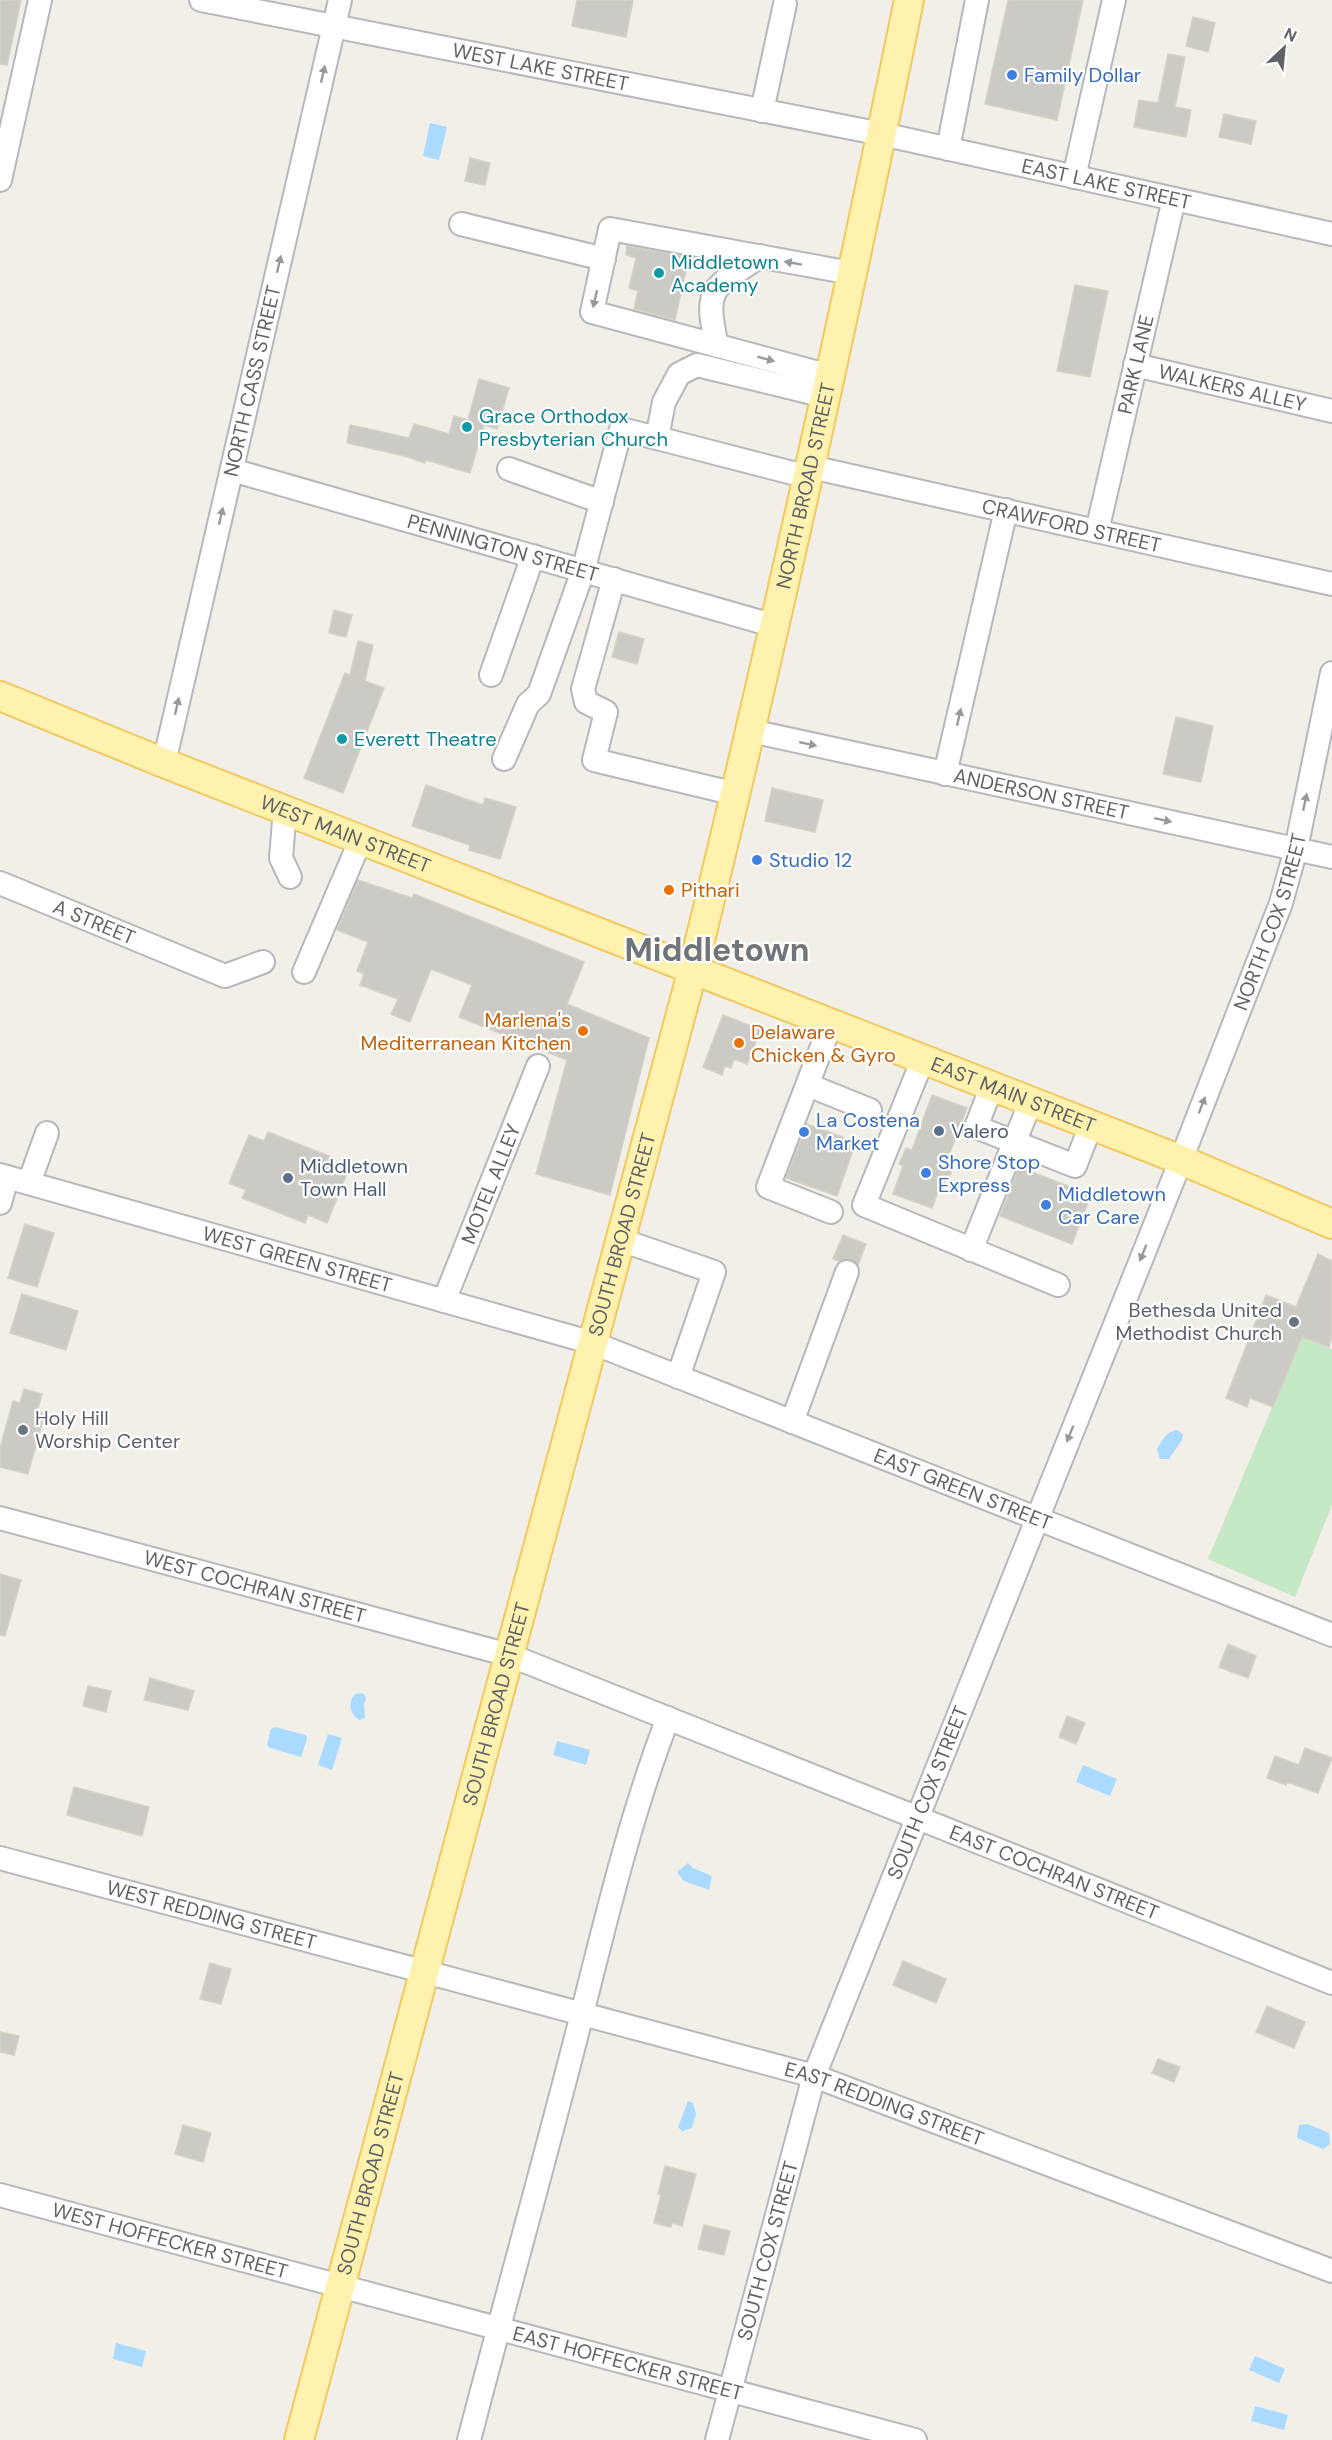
<svg xmlns="http://www.w3.org/2000/svg" width="1332" height="2440" font-family="'DM Sans',sans-serif">
	<rect width="100%" height="100%" fill="#f1efe8"/>
	<path fill="#c5e8c5" d="M 1302,1337 L 1332,1349 L 1332,1505 L 1295,1597 L 1208,1559 Z"/>
	<g fill="#aadaff">
		<path d="M 430,123 L 447,127 L 439,160 L 423,156 Z"/>
		<path d="M 1177,1430 L 1183,1434 L 1182,1440 L 1169,1459 L 1160,1459 L 1157,1449 C 1162,1440 1166,1432 1177,1430 Z"/>
		<path d="M 360,1693 L 364,1694 L 366,1698 L 364,1705 L 365,1718 L 359,1720 C 350,1713 348,1704 354,1695 Z"/>
		<path d="M 275,1727 L 306,1735 L 307,1739 L 301,1757 L 270,1748 L 267,1745 L 271,1729 Z"/>
		<path d="M 328,1734 L 342,1738 L 332,1770 L 318,1765 Z"/>
		<path d="M 557,1741 L 590,1750 L 586,1765 L 553,1755 Z"/>
		<path d="M 1083,1765 L 1117,1779 L 1110,1796 L 1076,1782 Z"/>
		<path d="M 688,1863 L 693,1868 L 712,1876 L 709,1890 L 684,1881 L 677,1872 Z"/>
		<path d="M 688,2101 L 693,2103 L 696,2114 L 692,2128 L 682,2131 L 678,2127 Z"/>
		<path d="M 1308,2124 L 1329,2133 L 1330,2144 L 1323,2149 L 1297,2138 L 1299,2125 Z"/>
		<path d="M 116,2343 L 146,2351 L 142,2367 L 113,2359 Z"/>
		<path d="M 1255,2356 L 1285,2369 L 1279,2383 L 1249,2370 Z"/>
		<path d="M 1255,2406 L 1288,2415 L 1284,2430 L 1251,2421 Z"/>
	</g>
	<g fill="#cccac5" stroke="#d6d1c6" stroke-width="1.5">
		<path d="M 0,0 L 21,0 L 7,65 L 0,64 Z"/>
		<path d="M 577,0 L 633,0 L 626,37 L 572,26 Z"/>
		<path d="M 1008,0 L 1083,0 L 1057,120 L 985,104 Z"/>
		<path d="M 1193,17 L 1215,23 L 1208,52 L 1186,46 Z"/>
		<path d="M 1168,54 L 1185,57 L 1175,107 L 1191,110 L 1186,137 L 1134,127 L 1139,100 L 1158,103 Z"/>
		<path d="M 1224,114 L 1256,121 L 1251,144 L 1219,137 Z"/>
		<path d="M 470,158 L 490,163 L 485,185 L 465,181 Z"/>
		<path d="M 627,246 L 689,257 L 675,320 L 634,309 L 638,291 L 629,288 L 636,258 L 626,255 Z"/>
		<path d="M 1075,285 L 1108,291 L 1090,377 L 1057,371 Z"/>
		<path d="M 479,379 L 509,388 L 497,429 L 484,425 L 470,473 L 426,460 L 425,463 L 404,456 L 347,443 L 350,425 L 409,438 L 414,424 L 449,434 L 454,416 L 468,420 Z"/>
		<path d="M 334,610 L 352,615 L 346,637 L 329,633 Z"/>
		<path d="M 619,632 L 644,639 L 637,664 L 612,657 Z"/>
		<path d="M 358,641 L 373,645 L 365,681 L 384,688 L 343,793 L 304,778 L 345,673 L 350,675 Z"/>
		<path d="M 1176,717 L 1213,726 L 1201,782 L 1163,774 Z"/>
		<path d="M 426,785 L 483,805 L 485,798 L 516,807 L 500,859 L 469,850 L 470,845 L 412,826 Z"/>
		<path d="M 772,788 L 823,800 L 815,832 L 765,821 Z"/>
		<path d="M 358,880 L 412,898 L 414,894 L 584,962 L 567,1004 L 649,1038 L 610,1195 L 536,1174 L 567,1060 L 459,1017 L 472,985 L 431,969 L 410,1022 L 391,1014 L 398,999 L 360,985 L 364,974 L 357,971 L 368,942 L 337,930 Z"/>
		<path d="M 723,1015 L 761,1030 L 747,1064 L 734,1059 L 731,1068 L 725,1066 L 722,1075 L 703,1067 Z"/>
		<path d="M 932,1095 L 967,1108 L 946,1163 L 954,1166 L 947,1183 L 942,1181 L 932,1208 L 893,1194 L 903,1166 L 899,1164 L 906,1148 L 912,1150 Z"/>
		<path d="M 807,1124 L 856,1142 L 837,1196 L 786,1178 Z"/>
		<path d="M 268,1132 L 334,1158 L 331,1167 L 347,1173 L 327,1223 L 308,1215 L 305,1223 L 242,1198 L 246,1190 L 229,1183 L 249,1135 L 264,1141 Z"/>
		<path d="M 1019,1167 L 1091,1195 L 1072,1244 L 1000,1216 Z"/>
		<path d="M 25,1224 L 54,1233 L 37,1287 L 8,1278 Z"/>
		<path d="M 843,1235 L 866,1244 L 858,1265 L 851,1259 L 839,1261 L 833,1259 Z"/>
		<path d="M 1318,1254 L 1332,1261 L 1332,1336 L 1329,1347 L 1302,1337 L 1273,1407 L 1250,1398 L 1247,1407 L 1226,1398 L 1266,1295 L 1296,1307 Z"/>
		<path d="M 22,1294 L 78,1311 L 66,1350 L 10,1333 Z"/>
		<path d="M 24,1389 L 42,1394 L 37,1411 L 45,1413 L 28,1474 L 0,1467 L 0,1448 L 13,1401 L 20,1403 Z"/>
		<path d="M 0,1574 L 21,1580 L 5,1636 L 0,1635 Z"/>
		<path d="M 1228,1644 L 1256,1656 L 1248,1678 L 1219,1667 Z"/>
		<path d="M 150,1678 L 194,1691 L 188,1710 L 144,1700 Z"/>
		<path d="M 88,1686 L 111,1691 L 106,1712 L 83,1706 Z"/>
		<path d="M 1067,1716 L 1085,1723 L 1076,1744 L 1059,1737 Z"/>
		<path d="M 1305,1748 L 1332,1758 L 1318,1793 L 1287,1782 L 1286,1785 L 1267,1778 L 1275,1756 L 1299,1765 Z"/>
		<path d="M 74,1787 L 149,1807 L 142,1836 L 67,1815 Z"/>
		<path d="M 903,1961 L 946,1979 L 936,2003 L 893,1985 Z"/>
		<path d="M 210,1963 L 231,1969 L 221,2004 L 200,1999 Z"/>
		<path d="M 1267,2006 L 1305,2022 L 1294,2048 L 1256,2032 Z"/>
		<path d="M 0,2032 L 19,2036 L 14,2055 L 0,2052 Z"/>
		<path d="M 1158,2059 L 1180,2067 L 1174,2082 L 1152,2073 Z"/>
		<path d="M 183,2125 L 211,2133 L 203,2162 L 175,2154 Z"/>
		<path d="M 665,2166 L 696,2174 L 682,2226 L 672,2223 L 671,2227 L 654,2223 L 661,2194 L 658,2194 Z"/>
		<path d="M 704,2225 L 730,2231 L 724,2255 L 698,2249 Z"/>
	</g>
	<g fill="none" stroke-linecap="round" stroke-linejoin="round">
		<defs>
			<g id="minor">
				<path id="s1" d="M 201,0 L 882,134 L 1332,234"/>
				<path d="M 762,111 L 785,4"/>
				<path d="M 948,149 L 977,0"/>
				<path d="M 1074,177 L 1114,0"/>
				<path d="M 0,180 L 40,0"/>
				<path d="M 461,224 L 604,259"/>
				<path d="M 717,346 C 703,286 713,289 760,256"/>
				<path id="s2" d="M 1135,365 L 1332,411"/>
				<path d="M 830,376 L 592,312 L 610,229 L 851,273"/>
				<path id="s3" d="M 811,467 L 1332,584"/>
				<path d="M 509,469 L 602,502"/>
				<path id="s4" d="M 232,470 L 775,626"/>
				<path d="M 808,477 L 657,438 L 664,402 L 679,374 L 697,365 L 825,396"/>
				<path id="s5" d="M 1097,531 L 1174,199"/>
				<path d="M 614,579 L 583,689 L 586,702 L 606,712 L 594,760 L 736,794"/>
				<path d="M 491,675 L 533,556"/>
				<path id="s6" d="M 751,731 L 1332,857"/>
				<path d="M 504,759 L 528,704 L 539,694 L 583,571 L 621,429 L 657,438"/>
				<path id="s7" d="M 164,763 L 340,0"/>
				<path d="M 945,774 L 1006,510"/>
				<path d="M 285,809 L 281,858 L 290,877"/>
				<path id="s8" d="M 0,883 L 225,976 L 263,962"/>
				<path d="M 304,972 L 361,839"/>
				<path d="M 923,1059 L 864,1205 L 1058,1285"/>
				<path d="M 808,1085 L 870,1110"/>
				<path d="M 992,1086 L 976,1127 L 1075,1166 L 1091,1125"/>
				<path id="s9" d="M 0,1175 L 593,1343 L 1332,1635"/>
				<path d="M 29,1183 L 47,1133"/>
				<path d="M 0,1203 L 7,1177"/>
				<path d="M 831,1212 L 768,1187 L 831,1023"/>
				<path d="M 621,1240 L 714,1272 L 678,1377"/>
				<path d="M 971,1250 L 1031,1101"/>
				<path id="s10" d="M 444,1301 L 538,1066"/>
				<path d="M 792,1422 L 847,1272"/>
				<path id="s11" d="M 0,1518 L 509,1655 L 1332,1983"/>
				<path id="s12" d="M 0,1858 L 814,2076 L 1332,2271"/>
				<path id="s13" d="M 0,2195 L 915,2440"/>
				<path d="M 469,2440 C 506,2298 546,2156 582,2014 C 607,1915 631,1814 668,1718"/>
				<path id="s14" d="M 717,2440 L 814,2076 L 1181,1160 L 1281,903 L 1296,849 L 1332,673"/>
			</g>
			<g id="major">
				<path id="s15" d="M 0,696 L 164,763 L 1181,1160 L 1332,1224"/>
				<path id="s16" d="M 299,2440 L 693,969 C 772,648 843,324 909,0"/>
			</g>
		</defs>
		<use href="#minor" stroke="#b5b8bc" stroke-width="26"/>
		<use href="#major" stroke="#f2c960" stroke-width="32"/>
		<use href="#minor" stroke="#fff" stroke-width="22"/>
		<use href="#major" stroke="#fff2af" stroke-width="28"/>
	</g>
	<defs><path id="oneway-solid" d="M-6-.8H1V-3.2L6.5 0L1 3.2V.8H-6Z" transform="scale(1.5)"/></defs>
	<g fill="#979a9d">
		<use href="#oneway-solid" transform="translate(323 74) rotate(-77)"/>
		<use href="#oneway-solid" transform="translate(793 263) rotate(-170)"/>
		<use href="#oneway-solid" transform="translate(279 264) rotate(-77)"/>
		<use href="#oneway-solid" transform="translate(595 299) rotate(103)"/>
		<use href="#oneway-solid" transform="translate(766 359) rotate(15)"/>
		<use href="#oneway-solid" transform="translate(221 516) rotate(-77)"/>
		<use href="#oneway-solid" transform="translate(177 706) rotate(-77)"/>
		<use href="#oneway-solid" transform="translate(959 717) rotate(-77)"/>
		<use href="#oneway-solid" transform="translate(808 744) rotate(12)"/>
		<use href="#oneway-solid" transform="translate(1305 802) rotate(-78)"/>
		<use href="#oneway-solid" transform="translate(1163 820) rotate(12)"/>
		<use href="#oneway-solid" transform="translate(1202 1105) rotate(-69)"/>
		<use href="#oneway-solid" transform="translate(1143 1253) rotate(112)"/>
		<use href="#oneway-solid" transform="translate(1070 1434) rotate(112)"/>
	</g>
	<g fill="#3f7fe0" stroke="#fff" stroke-width="2">
		<circle cx="1012" cy="75" r="6"/>
		<circle cx="757" cy="860" r="6"/>
		<circle cx="804" cy="1132" r="6"/>
		<circle cx="926" cy="1173" r="6"/>
		<circle cx="1046" cy="1205" r="6"/>
	</g>
	<g fill="#0f9aa8" stroke="#fff" stroke-width="2">
		<circle cx="659" cy="273" r="6"/>
		<circle cx="467" cy="427" r="6"/>
		<circle cx="342" cy="739" r="6"/>
	</g>
	<g fill="#e8710a" stroke="#fff" stroke-width="2">
		<circle cx="669" cy="890" r="6"/>
		<circle cx="583" cy="1031" r="6"/>
		<circle cx="739" cy="1043" r="6"/>
	</g>
	<g fill="#5c6f8a" stroke="#fff" stroke-width="2">
		<circle cx="939" cy="1131" r="6"/>
		<circle cx="288" cy="1178" r="6"/>
	</g>
	<g fill="#6b7280" stroke="#fff" stroke-width="2">
		<circle cx="1294" cy="1322" r="6"/>
		<circle cx="23" cy="1430" r="6"/>
	</g>
	<g text-anchor="middle" stroke-width="4.5" stroke-linejoin="round" paint-order="stroke">
		<g font-size="20" fill="#5f6368" stroke="#fff">
			<text dy="7" stroke="none"><textPath href="#s1" startOffset="346">WEST LAKE STREET</textPath></text>
			<text dy="7" stroke="none"><textPath href="#s1" startOffset="924">EAST LAKE STREET</textPath></text>
			<text dy="7" stroke="none"><textPath href="#s5" startOffset="171">PARK LANE</textPath></text>
			<text dy="7" stroke="none"><textPath href="#s7" startOffset="392">NORTH CASS STREET</textPath></text>
			<text dy="7" stroke="none"><textPath href="#s2" startOffset="100">WALKERS ALLEY</textPath></text>
			<text dy="7" stroke="none"><textPath href="#s16" startOffset="2019">NORTH BROAD STREET</textPath></text>
			<text dy="7" stroke="none"><textPath href="#s3" startOffset="267">CRAWFORD STREET</textPath></text>
			<text dy="7" stroke="none"><textPath href="#s4" startOffset="282">PENNINGTON STREET</textPath></text>
			<text dy="7" stroke="none"><textPath href="#s6" startOffset="297">ANDERSON STREET</textPath></text>
			<text dy="7" stroke="none"><textPath href="#s15" startOffset="372">WEST MAIN STREET</textPath></text>
			<text dy="7" stroke="none"><textPath href="#s14" startOffset="1618">NORTH COX STREET</textPath></text>
			<text dy="7" stroke="none"><textPath href="#s8" startOffset="102">A STREET</textPath></text>
			<text dy="7" stroke="none"><textPath href="#s15" startOffset="1089">EAST MAIN STREET</textPath></text>
			<text dy="7" stroke="none"><textPath href="#s10" startOffset="126">MOTEL ALLEY</textPath></text>
			<text dy="7" stroke="none"><textPath href="#s16" startOffset="1248">SOUTH BROAD STREET</textPath></text>
			<text dy="7" stroke="none"><textPath href="#s9" startOffset="309">WEST GREEN STREET</textPath></text>
			<text dy="7" stroke="none"><textPath href="#s9" startOffset="1014">EAST GREEN STREET</textPath></text>
			<text dy="7" stroke="none"><textPath href="#s11" startOffset="264">WEST COCHRAN STREET</textPath></text>
			<text dy="7" stroke="none"><textPath href="#s16" startOffset="762">SOUTH BROAD STREET</textPath></text>
			<text dy="7" stroke="none"><textPath href="#s14" startOffset="682">SOUTH COX STREET</textPath></text>
			<text dy="7" stroke="none"><textPath href="#s11" startOffset="1114">EAST COCHRAN STREET</textPath></text>
			<text dy="7" stroke="none"><textPath href="#s12" startOffset="219">WEST REDDING STREET</textPath></text>
			<text dy="7" stroke="none"><textPath href="#s12" startOffset="918">EAST REDDING STREET</textPath></text>
			<text dy="7" stroke="none"><textPath href="#s16" startOffset="276">SOUTH BROAD STREET</textPath></text>
			<text dy="7" stroke="none"><textPath href="#s13" startOffset="176">WEST HOFFECKER STREET</textPath></text>
			<text dy="7" stroke="none"><textPath href="#s14" startOffset="196">SOUTH COX STREET</textPath></text>
			<text dy="7" stroke="none"><textPath href="#s13" startOffset="650">EAST HOFFECKER STREET</textPath></text>
		</g>
		<g font-size="20" fill="#366cbe" stroke="#fff" text-anchor="start">
			<text x="1024" y="82">Family Dollar</text>
			<text x="769" y="867">Studio 12</text>
			<text x="816" y="1127">La Costena<tspan x="816" dy="23">Market</tspan></text>
			<text x="938" y="1169">Shore Stop<tspan x="938" dy="23">Express</tspan></text>
			<text x="1058" y="1201">Middletown<tspan x="1058" dy="23">Car Care</tspan></text>
		</g>
		<g font-size="20" fill="#0d838f" stroke="#fff" text-anchor="start">
			<text x="671" y="269">Middletown<tspan x="671" dy="23">Academy</tspan></text>
			<text x="479" y="423">Grace Orthodox<tspan x="479" dy="23">Presbyterian Church</tspan></text>
			<text x="354" y="746">Everett Theatre</text>
		</g>
		<g font-size="20" fill="#c56008" stroke="#fff" text-anchor="start">
			<text x="681" y="897">Pithari</text>
			<text x="571" y="1027" text-anchor="end">Marlena's<tspan x="571" dy="23">Mediterranean Kitchen</tspan></text>
			<text x="751" y="1039">Delaware<tspan x="751" dy="23">Chicken &amp; Gyro</tspan></text>
		</g>
		<g font-size="20" fill="#4e5e75" stroke="#fff" text-anchor="start">
			<text x="951" y="1138">Valero</text>
			<text x="300" y="1173">Middletown<tspan x="300" dy="23">Town Hall</tspan></text>
		</g>
		<g font-size="20" fill="#5b616d" stroke="#fff" text-anchor="end">
			<text x="1282" y="1317">Bethesda United<tspan x="1282" dy="23">Methodist Church</tspan></text>
			<text x="35" y="1425" text-anchor="start">Holy Hill<tspan x="35" dy="23">Worship Center</tspan></text>
		</g>
		<g font-size="32" font-weight="bold" fill="#70757a" stroke="#fff">
			<text x="717" y="961">Middletown</text>
		</g>
	</g>
	<g transform="translate(1284 48) rotate(26)" stroke="#ffffff" stroke-width="4.5" paint-order="stroke">
	<path d="M0-4.5L10 22L0 15L-10 22Z" fill="#5f6368"/>
	<text y="-9" font-size="16" font-weight="bold" text-anchor="middle" fill="#5f6368">N</text>
	</g>
</svg>
